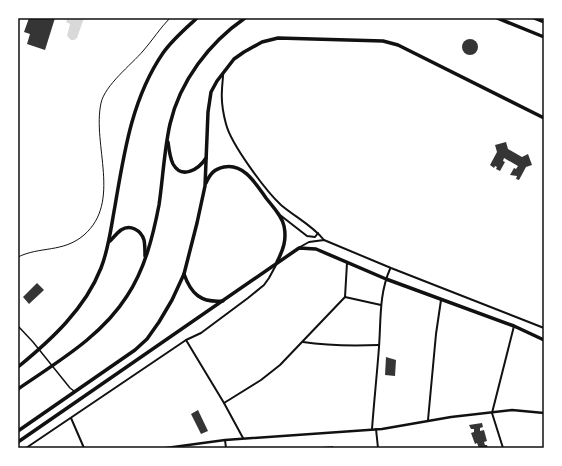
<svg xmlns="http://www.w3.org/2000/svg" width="562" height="466" font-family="'DM Sans',sans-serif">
	<rect width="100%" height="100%" fill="#fff"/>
	<path fill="#d9d9d9" d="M 68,18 L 71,20 L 73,18 L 81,19 L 84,18 L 77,38 L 74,40 L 71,40 L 67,36 L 70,24 L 66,22 Z"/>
	<g fill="#353535">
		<path d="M 29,18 L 55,18 L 45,50 L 27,44 L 30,34 L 24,32 Z"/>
		<circle cx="470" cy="47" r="8"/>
		<path d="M 506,142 L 508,149 L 522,157 L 528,154 L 532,165 L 526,167 L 519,180 L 516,179 L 517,176 L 510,175 L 514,168 L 516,169 L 518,166 L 504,158 L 503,161 L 505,162 L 500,171 L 496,169 L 497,167 L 495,166 L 494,168 L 490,165 L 497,152 L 495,145 Z"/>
		<path d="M 37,283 L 44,290 L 29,304 L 23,297 Z"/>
		<path d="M 386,357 L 396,360 L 395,376 L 385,375 Z"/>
		<path d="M 198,410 L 208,431 L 201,434 L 191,414 Z"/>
		<path d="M 482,423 L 483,427 L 480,428 L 480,431 L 484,430 L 487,441 L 484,442 L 485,445 L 487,445 L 488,448 L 479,448 L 477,443 L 475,444 L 471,433 L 474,432 L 474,429 L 471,429 L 469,425 Z"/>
		<path d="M 333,446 L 333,448 L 321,448 L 321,447 Z"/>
	</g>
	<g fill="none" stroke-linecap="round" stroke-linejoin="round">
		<path stroke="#111" stroke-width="1" d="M 18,257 C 40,246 63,253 84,235 C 122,202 92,145 101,103 C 105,85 131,65 143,51 C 152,41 160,28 170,18"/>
		<path stroke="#111" stroke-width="1.5" d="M 18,326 L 33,342 L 70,388 L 74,391"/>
		<g stroke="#111" stroke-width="2">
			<path d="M 223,75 C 223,80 222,85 222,90 C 221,102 223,113 226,124 C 231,144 265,190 281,205 C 295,217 312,225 324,240"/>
			<path d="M 280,215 L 307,236 L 315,237 L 318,233"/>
			<path d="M 300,247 L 309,242 L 324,240 L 391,268 L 544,328"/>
			<path d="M 345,297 L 381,305"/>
			<path d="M 345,297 L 347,263"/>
			<path d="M 186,340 L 224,403 L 243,438"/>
			<path d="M 303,342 C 329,346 353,346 379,345"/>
			<path d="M 224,403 L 261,380 L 280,365 L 345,297"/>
			<path d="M 71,418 L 84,448"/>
			<path d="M 428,420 L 436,334 L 441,300"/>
			<path d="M 372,429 C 374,402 377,374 379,347 C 381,320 379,294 390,269"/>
			<path d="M 376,429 L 378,448"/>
			<path d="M 225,440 L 226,448"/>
			<path d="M 26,448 L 186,340 L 201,333 L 248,298 L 264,285 L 269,278 L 276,265"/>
			<path d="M 503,448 L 492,413 L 514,326"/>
		</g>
		<path stroke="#111" stroke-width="2.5" d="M 166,448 L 225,440 L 382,429 L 451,417 L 512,410 L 544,413"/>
		<g stroke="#111" stroke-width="3.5">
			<path d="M 206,183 C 210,174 214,169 224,167 C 244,163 256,184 266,198 C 273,207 282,216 284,226 C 287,240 283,250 277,262"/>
			<path d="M 184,274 C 191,294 201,303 223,301"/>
			<path d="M 18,431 L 135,350 L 147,339 L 159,322 L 172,300 L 184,274 L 197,223 L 205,186 L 208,112 L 211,92 L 217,81 L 234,59 L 244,52 L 262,42 L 278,38 L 383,41 L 398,45 L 544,118"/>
			<path d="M 18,442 L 299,248 L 316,249 L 386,279 L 514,326 L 544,340"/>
		</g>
		<g stroke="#111" stroke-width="3.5">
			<path d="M 497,18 L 544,37"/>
			<path d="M 534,18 L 544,22"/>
			<path d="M 168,142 C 169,150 170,158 173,164 C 182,180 199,169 206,158"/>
			<path d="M 110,241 C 113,238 117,233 121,230 C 130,224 141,230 144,240 C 145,245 145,251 145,256"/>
			<path d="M 18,367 C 51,340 85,309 101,268 C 109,248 111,227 115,206 C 124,153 132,98 163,53 C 172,40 185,29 197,18"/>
			<path d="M 18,389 C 57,362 101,337 127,296 C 145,269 153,236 159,205 C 163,178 164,151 170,124 C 180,81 209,43 245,18"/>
		</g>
	</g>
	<rect width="562" height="466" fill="none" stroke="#ffffff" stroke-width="38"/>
	<rect x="19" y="19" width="524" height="428" fill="none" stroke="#111" stroke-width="1.5"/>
</svg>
